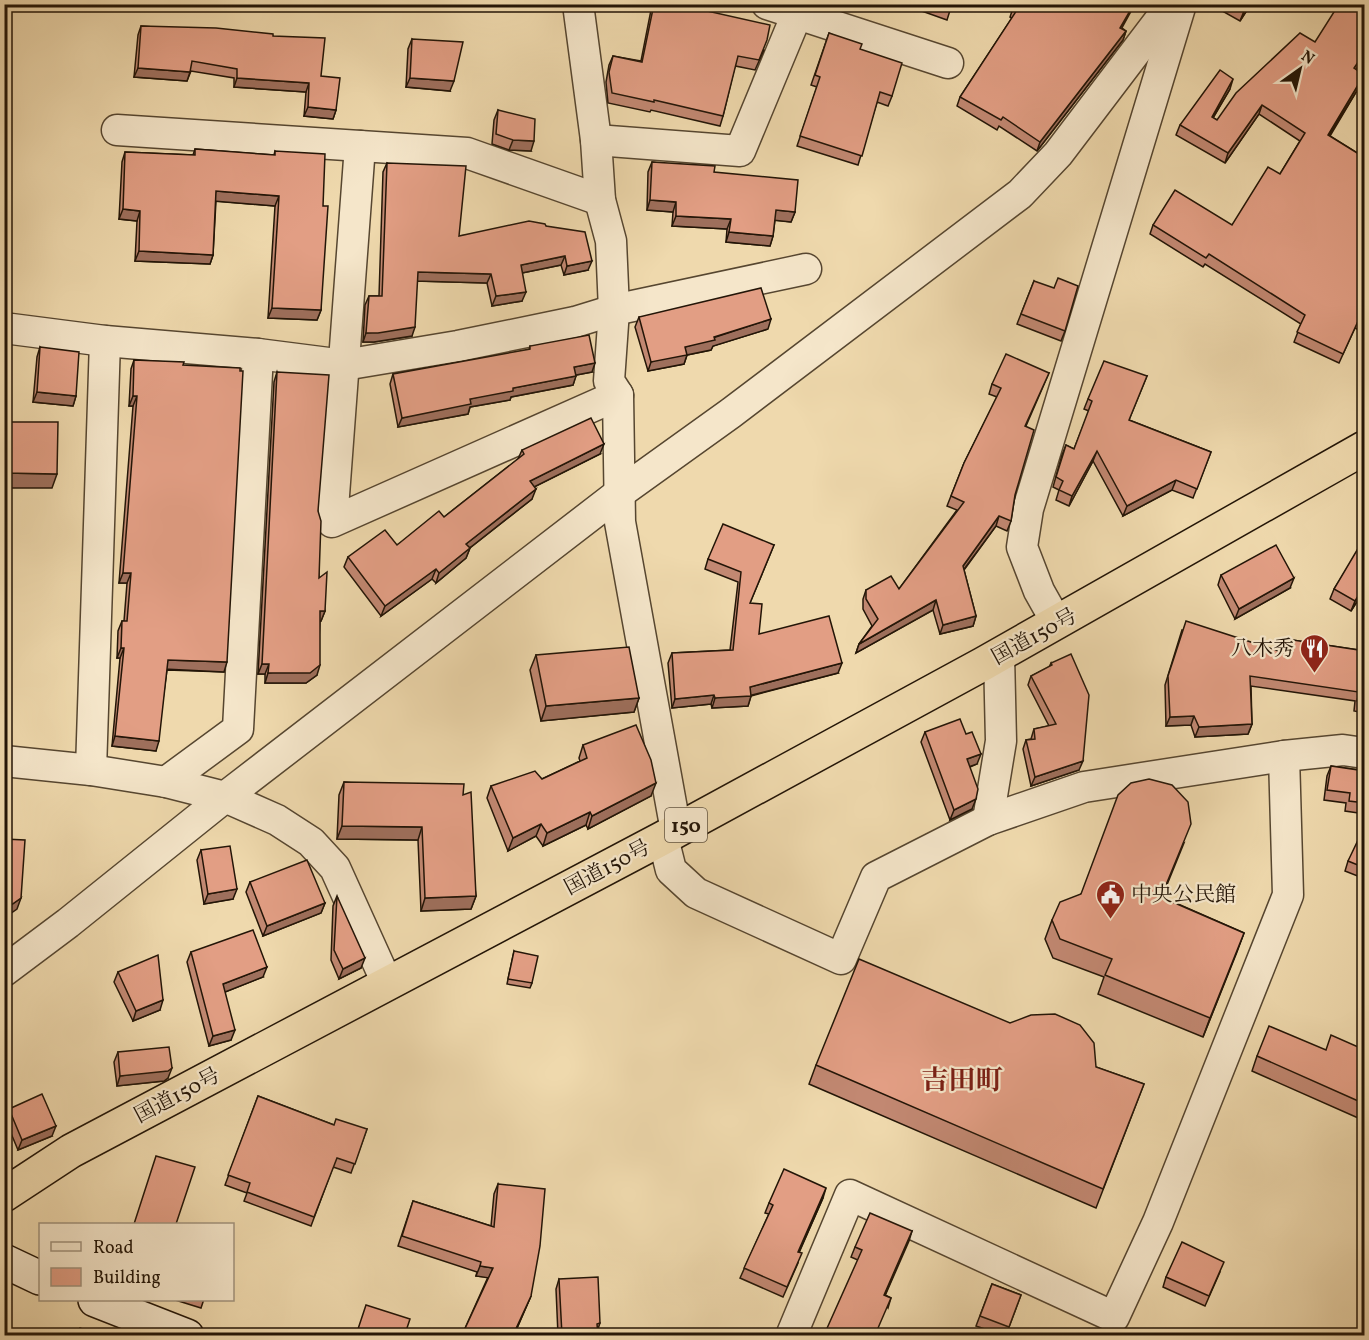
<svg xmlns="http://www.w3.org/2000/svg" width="1369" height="1340" font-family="Vollkorn,'Noto Serif JP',serif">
	<rect width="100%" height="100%" fill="#efd9ad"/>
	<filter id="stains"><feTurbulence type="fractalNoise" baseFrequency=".00333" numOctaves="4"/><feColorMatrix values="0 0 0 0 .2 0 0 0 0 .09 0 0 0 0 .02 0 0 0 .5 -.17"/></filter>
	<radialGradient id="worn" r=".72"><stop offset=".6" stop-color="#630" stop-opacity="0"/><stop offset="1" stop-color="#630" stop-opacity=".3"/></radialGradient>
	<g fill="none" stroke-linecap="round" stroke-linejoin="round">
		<defs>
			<g id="street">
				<path d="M 578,4 L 596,140 L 600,200 L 611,241 L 614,310 L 609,381 L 618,395 L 620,522 L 676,831"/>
				<path d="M 767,4 L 948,63"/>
				<path d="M 117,130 L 467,153 L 600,200"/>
				<path d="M 596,140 L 740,151 L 797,14"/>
				<path d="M 360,146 L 332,522 L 618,395"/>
				<path d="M 4,328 L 105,341 L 258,354 L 344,365 L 458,346 L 575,322 L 614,310 L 806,269"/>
				<path d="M 1057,623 L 1039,591 L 1022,547 L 1028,509 L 1181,4"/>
				<path d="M 4,761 L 91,770 L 166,782 L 225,797 L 277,820 L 311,842 L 335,868 L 387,983"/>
				<path d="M 91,770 L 105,341"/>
				<path d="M 166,782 L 238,729 L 258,354"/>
				<path d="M 988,820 L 1001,741 L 999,655"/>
				<path d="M 663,838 L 671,870 L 696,893 L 841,959 L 876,877 L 988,820 L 1084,787 L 1284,756 L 1343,750 L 1364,753"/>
				<path d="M 4,971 L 68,923 L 225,797 L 621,492 L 731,413 L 1020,194 L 1058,154 L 1172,4"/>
				<path d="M 791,1336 L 850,1195 L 1114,1317 L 1158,1222 L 1288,895 L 1284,756"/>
			</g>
			<g id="secondary">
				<path d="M 4,1261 L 40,1278"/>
				<path d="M 95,1300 L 187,1336"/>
			</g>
			<path id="highway" d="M 4,1195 L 71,1151 L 663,838 L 983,664 L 1364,448"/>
		</defs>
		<use href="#street" stroke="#564630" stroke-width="33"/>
		<use href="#secondary" stroke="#231507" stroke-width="36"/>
		<use href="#highway" stroke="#231507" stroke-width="36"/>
		<use href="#street" stroke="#f5e6ca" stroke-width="30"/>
		<use href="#secondary" stroke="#f5e6ca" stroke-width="33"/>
		<use href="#highway" stroke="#efd9ad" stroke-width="33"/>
	</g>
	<g fill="#c28872" stroke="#231507" stroke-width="1.5">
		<path d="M 653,4 L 676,4 L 764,50 L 755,70 L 735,66 L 723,116 L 720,126 L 651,110 L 650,112 L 608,103 L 606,82 L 609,65 L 613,56 L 641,61 L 651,10 Z"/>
		<path d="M 902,4 L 952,4 L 947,20 Z"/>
		<path d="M 1216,4 L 1251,4 L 1240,21 L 1215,7 Z"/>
		<path d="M 1365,4 L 1365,56 L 1356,69 L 1361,84 L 1330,136 L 1362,156 L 1365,153 L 1365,333 L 1355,328 L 1339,363 L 1294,342 L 1301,324 L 1205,264 L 1203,267 L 1150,234 L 1153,225 L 1232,225 L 1280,174 L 1300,141 L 1259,114 L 1225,163 L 1176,135 L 1180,125 L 1230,89 L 1213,118 L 1217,120 Z"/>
		<path d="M 1013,8 L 1122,28 L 1126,31 L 1123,40 L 1037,151 L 999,126 L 997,130 L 957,106 L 960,97 L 1012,18 L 1010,17 Z"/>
		<path d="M 141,26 L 273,36 L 321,76 L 336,110 L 333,119 L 304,116 L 306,92 L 234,87 L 234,78 L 191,71 L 187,81 L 134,77 L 138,35 Z"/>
		<path d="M 829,33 L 860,49 L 892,96 L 888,106 L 877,102 L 858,165 L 797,146 L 817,87 L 811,85 Z"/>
		<path d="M 412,39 L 450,91 L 406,87 L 408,49 Z"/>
		<path d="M 498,110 L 531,151 L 509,150 L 492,144 L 494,120 Z"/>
		<path d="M 195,149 L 274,155 L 275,151 L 323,206 L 321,310 L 317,320 L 268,318 L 275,206 L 216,201 L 213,255 L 210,264 L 135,261 L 137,221 L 119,219 L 122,162 L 125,152 L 193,155 Z"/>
		<path d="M 652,162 L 714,172 L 795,212 L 791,222 L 775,220 L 773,236 L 770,246 L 726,242 L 727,229 L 672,226 L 673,212 L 647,210 L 648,172 Z"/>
		<path d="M 387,163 L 459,236 L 546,226 L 588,270 L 564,275 L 561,265 L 522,273 L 522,301 L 492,306 L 487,283 L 417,281 L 412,336 L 374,342 L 363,342 L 365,305 L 369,296 L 379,296 L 383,172 Z"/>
		<path d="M 1034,281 L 1065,331 L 1061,341 L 1017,324 Z"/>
		<path d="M 639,317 L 768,329 L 713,346 L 711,350 L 687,355 L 684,364 L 648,371 L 635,327 Z"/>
		<path d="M 530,346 L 592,372 L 576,375 L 573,385 L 511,397 L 510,400 L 470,407 L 468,414 L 398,427 L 390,384 L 393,374 L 529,350 Z"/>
		<path d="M 40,347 L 76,396 L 73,406 L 33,402 L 37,357 Z"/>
		<path d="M 134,360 L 183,365 L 224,672 L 167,670 L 156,751 L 112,746 L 120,658 L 117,658 L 118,631 L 122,621 L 124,621 L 127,583 L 119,583 L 133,406 L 129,406 L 131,369 Z"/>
		<path d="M 277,372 L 318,511 L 319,578 L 325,611 L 321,621 L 320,621 L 317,675 L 306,683 L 265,683 L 265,674 L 258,674 L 274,382 Z"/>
		<path d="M 1049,373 L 1026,426 L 1011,521 L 1007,531 L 996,526 L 964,570 L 976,616 L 973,626 L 940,634 L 933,610 L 856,653 L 859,644 L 872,626 L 863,609 L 863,599 L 866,590 L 899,589 L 957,510 L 947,506 L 964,463 L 997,397 L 989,394 L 992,384 Z"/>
		<path d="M 1147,376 L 1129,420 L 1211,452 L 1193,498 L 1172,490 L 1123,516 L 1093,461 L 1069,506 L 1056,500 L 1059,490 L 1053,487 L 1062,455 L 1066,445 L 1074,449 L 1089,411 L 1084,409 L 1088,399 Z"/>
		<path d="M 522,450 L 600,454 L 534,487 L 532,499 L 470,548 L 466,558 L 436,583 L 432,579 L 381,616 L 344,567 L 348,557 L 397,545 L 444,517 L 518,459 Z"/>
		<path d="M 1365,540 L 1365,589 L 1351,611 L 1330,599 L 1334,589 Z"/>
		<path d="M 774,545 L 750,603 L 759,634 L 838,673 L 751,696 L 748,706 L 712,708 L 711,704 L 672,708 L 668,663 L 672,653 L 730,650 L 738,582 L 705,569 L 708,559 Z"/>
		<path d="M 1221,575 L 1290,588 L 1235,619 L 1218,585 Z"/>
		<path d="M 1182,630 L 1289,655 L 1293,640 L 1365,651 L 1365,713 L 1354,711 L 1355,701 L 1251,686 L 1252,724 L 1248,734 L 1195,737 L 1191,725 L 1166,726 L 1165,685 Z"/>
		<path d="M 536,655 L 639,698 L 634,712 L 541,721 L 530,670 Z"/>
		<path d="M 1051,663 L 1079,770 L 1031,786 L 1023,749 L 1026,740 L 1031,739 L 1034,729 L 1049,726 L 1028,685 L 1031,676 L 1049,667 Z"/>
		<path d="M 925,732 L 977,764 L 970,767 L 972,809 L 950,820 L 921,742 Z"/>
		<path d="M 583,745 L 651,796 L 588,829 L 586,825 L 543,846 L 536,836 L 508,851 L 487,798 L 491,786 L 542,779 L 580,761 L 579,758 Z"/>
		<path d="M 1331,766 L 1365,771 L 1365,814 L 1345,811 L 1346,803 L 1324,800 L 1327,776 Z"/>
		<path d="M 344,782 L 463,795 L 476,896 L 471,909 L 421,911 L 418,840 L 337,839 L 339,795 Z"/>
		<path d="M 1365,838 L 1365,879 L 1345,871 L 1348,861 Z"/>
		<path d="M 1184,843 L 1162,897 L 1244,933 L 1203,1037 L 1098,994 L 1104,977 L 1053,958 L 1045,939 L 1052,920 L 1081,894 Z"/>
		<path d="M 201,850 L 233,899 L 204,904 L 197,860 Z"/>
		<path d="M 250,882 L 325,903 L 321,913 L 263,936 L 246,892 Z"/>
		<path d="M 337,896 L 361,968 L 339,979 L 331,960 L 333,906 Z"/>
		<path d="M 514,951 L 532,983 L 530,988 L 507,984 Z"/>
		<path d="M 191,952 L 263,977 L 225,992 L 231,1040 L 209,1046 L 187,962 Z"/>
		<path d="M 118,972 L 160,1010 L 133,1021 L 114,982 Z"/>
		<path d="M 1326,1050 L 1365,1050 L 1365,1121 L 1252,1071 L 1257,1056 Z"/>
		<path d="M 118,1052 L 168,1078 L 164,1081 L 117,1086 L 114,1062 Z"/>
		<path d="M 816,1065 L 1096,1067 L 1144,1084 L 1096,1208 L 809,1084 Z"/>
		<path d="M 258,1096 L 334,1125 L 367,1129 L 351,1173 L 333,1167 L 311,1226 L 244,1201 L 247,1193 L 225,1185 Z"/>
		<path d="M 9,1109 L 52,1136 L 18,1150 L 5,1119 Z"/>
		<path d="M 498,1184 L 531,1296 L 514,1335 L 462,1335 L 488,1277 L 476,1276 L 477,1272 L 398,1246 L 413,1201 L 491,1226 L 494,1194 Z"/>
		<path d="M 823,1198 L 799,1252 L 798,1263 L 783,1297 L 740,1278 L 769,1214 L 765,1213 L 769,1203 Z"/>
		<path d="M 912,1231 L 885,1295 L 891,1298 L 888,1308 L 858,1260 L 851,1257 L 855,1247 Z"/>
		<path d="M 1220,1272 L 1205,1306 L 1163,1287 L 1166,1277 Z"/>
		<path d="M 559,1279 L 600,1323 L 597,1332 L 598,1335 L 558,1335 L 556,1289 Z"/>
		<path d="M 992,1284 L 1021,1295 L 1006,1335 L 1002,1335 L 976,1326 Z"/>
		<path d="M 172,1299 L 204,1299 L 201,1308 Z"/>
	</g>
	<g fill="#9e6f5c" stroke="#231507" stroke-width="1.5">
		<path d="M 4,4 L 72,4 L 69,11 L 4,11 Z"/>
		<path d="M 481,4 L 552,4 L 551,7 Z"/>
		<path d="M 1134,4 L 1135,4 L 1117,37 L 1120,28 Z"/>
		<path d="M 1248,4 L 1251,4 L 1240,21 L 1244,11 Z"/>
		<path d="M 1126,31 L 1123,40 L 1037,151 L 1040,142 Z"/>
		<path d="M 1365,52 L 1365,56 L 1351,77 L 1354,68 Z"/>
		<path d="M 138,68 L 190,72 L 187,81 L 134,77 Z"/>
		<path d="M 1364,75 L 1361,84 L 1324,144 L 1328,135 Z"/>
		<path d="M 237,78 L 309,83 L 306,92 L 234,87 Z"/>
		<path d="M 410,78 L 454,81 L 450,91 L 406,87 Z"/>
		<path d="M 1233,79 L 1230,89 L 1208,126 L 1212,117 Z"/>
		<path d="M 1262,105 L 1259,114 L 1225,163 L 1228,153 Z"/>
		<path d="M 308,107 L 336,110 L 333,119 L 304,116 Z"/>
		<path d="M 513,140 L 534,141 L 531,151 L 509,150 Z"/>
		<path d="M 216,191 L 279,196 L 275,206 L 213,201 Z"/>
		<path d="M 650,200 L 676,202 L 673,212 L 647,210 Z"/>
		<path d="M 123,209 L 140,211 L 137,221 L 119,219 Z"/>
		<path d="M 776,210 L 795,212 L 791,222 L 772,220 Z"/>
		<path d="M 676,216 L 731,219 L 727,229 L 672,226 Z"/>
		<path d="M 729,232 L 773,236 L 770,246 L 726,242 Z"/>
		<path d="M 139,251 L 213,255 L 210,264 L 135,261 Z"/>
		<path d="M 565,256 L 561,265 L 517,274 L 521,265 Z"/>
		<path d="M 592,261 L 588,270 L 564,275 L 567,266 Z"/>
		<path d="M 418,272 L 491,274 L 487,283 L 414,281 Z"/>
		<path d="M 526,292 L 522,301 L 492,306 L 496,296 Z"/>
		<path d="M 272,308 L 321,310 L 317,320 L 268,318 Z"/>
		<path d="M 771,319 L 768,329 L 713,346 L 711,350 L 687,355 L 684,364 L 648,371 L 651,362 L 685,347 Z"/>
		<path d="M 415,327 L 412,336 L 374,342 L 363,342 L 366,333 Z"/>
		<path d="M 595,363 L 592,372 L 571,376 L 574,367 Z"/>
		<path d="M 576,376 L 573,385 L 511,397 L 510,400 L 470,407 L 468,414 L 398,427 L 402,418 L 470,399 L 513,388 Z"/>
		<path d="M 37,392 L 76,396 L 73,406 L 33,402 Z"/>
		<path d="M 133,396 L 137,396 L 133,406 L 129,406 Z"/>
		<path d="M 604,444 L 600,454 L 526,491 L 530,481 Z"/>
		<path d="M 1097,451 L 1093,461 L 1069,506 L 1072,496 Z"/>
		<path d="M 4,473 L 57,474 L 52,488 L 4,488 Z"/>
		<path d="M 1176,480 L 1172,490 L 1123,516 L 1127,506 Z"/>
		<path d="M 536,489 L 532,499 L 462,554 L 466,544 Z"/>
		<path d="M 999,516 L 996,526 L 959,576 L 963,566 Z"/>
		<path d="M 470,548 L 466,558 L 436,583 L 439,573 Z"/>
		<path d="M 436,569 L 432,579 L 381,616 L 385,606 Z"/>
		<path d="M 123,573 L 131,573 L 127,583 L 119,583 Z"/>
		<path d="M 1294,578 L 1290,588 L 1235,619 L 1239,609 Z"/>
		<path d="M 1365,585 L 1365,589 L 1351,611 L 1355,601 Z"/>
		<path d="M 936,600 L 933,610 L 856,653 L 859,644 Z"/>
		<path d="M 320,611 L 325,611 L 321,621 L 317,621 Z"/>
		<path d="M 976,616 L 973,626 L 940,634 L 943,625 Z"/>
		<path d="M 121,648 L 124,648 L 120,658 L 117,658 Z"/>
		<path d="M 168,660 L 227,662 L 224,672 L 164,669 Z"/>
		<path d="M 842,663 L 838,673 L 748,696 L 751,696 L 748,706 L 712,708 L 715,698 L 750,687 Z"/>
		<path d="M 262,664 L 269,664 L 265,674 L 258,674 Z"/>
		<path d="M 320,665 L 317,675 L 306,683 L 265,683 L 268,673 Z"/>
		<path d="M 714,695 L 711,704 L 672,708 L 675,699 Z"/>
		<path d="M 639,698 L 634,712 L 541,721 L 546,706 Z"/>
		<path d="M 1194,716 L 1191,725 L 1166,726 L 1170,717 Z"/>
		<path d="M 1252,724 L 1248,734 L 1195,737 L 1199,727 Z"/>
		<path d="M 115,736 L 159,741 L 156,751 L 112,746 Z"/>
		<path d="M 981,754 L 977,764 L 963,769 L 967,759 Z"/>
		<path d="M 1083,761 L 1079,770 L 1031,786 L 1035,777 Z"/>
		<path d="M 656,783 L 651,796 L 588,829 L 592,816 Z"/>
		<path d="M 976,799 L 972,809 L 950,820 L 954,810 Z"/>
		<path d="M 590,812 L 586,825 L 543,846 L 547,833 Z"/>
		<path d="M 541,824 L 536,836 L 508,851 L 513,838 Z"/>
		<path d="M 342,826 L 422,827 L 418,840 L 337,839 Z"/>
		<path d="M 237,889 L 233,899 L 204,904 L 208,894 Z"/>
		<path d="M 476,896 L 471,909 L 421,911 L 425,898 Z"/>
		<path d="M 21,898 L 17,909 L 4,918 L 4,910 Z"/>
		<path d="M 325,903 L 321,913 L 263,936 L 267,926 Z"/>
		<path d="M 1244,933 L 1237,952 L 1203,1037 L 1210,1018 Z"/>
		<path d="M 365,958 L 361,968 L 339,979 L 343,969 Z"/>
		<path d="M 267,967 L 263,977 L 220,994 L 223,984 Z"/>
		<path d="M 163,1000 L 160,1010 L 133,1021 L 136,1011 Z"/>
		<path d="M 235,1030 L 231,1040 L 209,1046 L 213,1036 Z"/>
		<path d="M 172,1068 L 168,1078 L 164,1081 L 117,1086 L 120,1076 Z"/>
		<path d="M 56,1126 L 52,1136 L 18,1150 L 22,1140 Z"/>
		<path d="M 826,1188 L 823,1198 L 795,1262 L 798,1252 Z"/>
		<path d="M 912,1231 L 909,1241 L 881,1305 L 884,1295 Z"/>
		<path d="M 480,1266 L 493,1268 L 489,1278 L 476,1276 Z"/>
		<path d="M 531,1296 L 514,1335 L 513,1335 Z"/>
	</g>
	<g fill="#e29e84" stroke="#231507" stroke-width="1.5">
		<path d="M 654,4 L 676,4 L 770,25 L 767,40 L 759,60 L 738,56 L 723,116 L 654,100 L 654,102 L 612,93 L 609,72 L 613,56 L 642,62 Z"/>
		<path d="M 936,4 L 952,4 L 951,10 Z"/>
		<path d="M 1015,4 L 1134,4 L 1120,28 L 1126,31 L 1040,142 L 1003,117 L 1001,120 L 960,97 L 1017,10 L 1013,8 Z"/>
		<path d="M 1232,4 L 1248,4 L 1244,11 Z"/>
		<path d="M 1339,4 L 1365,4 L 1365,52 L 1354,68 L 1364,75 L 1328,135 L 1362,156 L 1365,153 L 1365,322 L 1359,319 L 1343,354 L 1297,332 L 1305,315 L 1209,254 L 1206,258 L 1153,225 L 1175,190 L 1232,225 L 1268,167 L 1280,174 L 1305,133 L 1262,105 L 1228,153 L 1180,125 L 1220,70 L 1233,79 L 1212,117 L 1217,120 L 1236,93 L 1300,33 L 1315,42 Z"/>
		<path d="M 141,26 L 216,28 L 273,34 L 273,36 L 325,38 L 321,76 L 340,78 L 336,110 L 308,107 L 309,83 L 237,78 L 237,69 L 192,61 L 190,72 L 138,68 Z"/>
		<path d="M 829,33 L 862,44 L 860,49 L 902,63 L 892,96 L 880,92 L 862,156 L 800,136 L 820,77 L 815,75 Z"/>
		<path d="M 412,39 L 463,42 L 454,81 L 410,78 Z"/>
		<path d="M 498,110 L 535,119 L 534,141 L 513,140 L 496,134 Z"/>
		<path d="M 195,149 L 275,155 L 275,151 L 325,154 L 323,206 L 328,206 L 321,310 L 272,308 L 279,196 L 216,191 L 213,255 L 139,251 L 140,211 L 123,209 L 125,152 L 195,155 Z"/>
		<path d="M 652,162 L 715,166 L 714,172 L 798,180 L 795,212 L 776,210 L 773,236 L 729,232 L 731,219 L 676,216 L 676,202 L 650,200 Z"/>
		<path d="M 387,163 L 466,166 L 459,236 L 529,221 L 545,224 L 546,226 L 585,232 L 592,261 L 567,266 L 565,256 L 521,265 L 526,292 L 496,296 L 491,274 L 418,272 L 415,327 L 378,333 L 366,333 L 369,296 L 382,296 Z"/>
		<path d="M 1058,278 L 1078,286 L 1065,331 L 1021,314 L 1034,281 L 1054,288 Z"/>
		<path d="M 761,288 L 771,319 L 714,337 L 715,340 L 685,347 L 687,355 L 651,362 L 639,317 Z"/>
		<path d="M 589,335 L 595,363 L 574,367 L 576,376 L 513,388 L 513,391 L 470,399 L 471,404 L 402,418 L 393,374 L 530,349 L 530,346 Z"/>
		<path d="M 40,347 L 79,352 L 76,396 L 37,392 Z"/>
		<path d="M 1006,354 L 1049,373 L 1025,426 L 1034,430 L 1015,495 L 1011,521 L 999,516 L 963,566 L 976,616 L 943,625 L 936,600 L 859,644 L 878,619 L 866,599 L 866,590 L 891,576 L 899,589 L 964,502 L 951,496 L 964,463 L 1001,388 L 992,384 Z"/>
		<path d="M 134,360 L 184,362 L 183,365 L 240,368 L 240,371 L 243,371 L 227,662 L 168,660 L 159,741 L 115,736 L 124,648 L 121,648 L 122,621 L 127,621 L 131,573 L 123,573 L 137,396 L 133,396 Z"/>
		<path d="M 1104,361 L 1147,376 L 1129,420 L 1211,452 L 1197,489 L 1176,480 L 1127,506 L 1097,451 L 1072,496 L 1059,490 L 1063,481 L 1056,477 L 1066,445 L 1074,449 L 1092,401 L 1088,399 Z"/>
		<path d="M 277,372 L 329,375 L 318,511 L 321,521 L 319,578 L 327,572 L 325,611 L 320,611 L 320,665 L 310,673 L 268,673 L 269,664 L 262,664 Z"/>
		<path d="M 591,418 L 604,444 L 530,481 L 536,489 L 466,544 L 470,548 L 439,573 L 436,569 L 385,606 L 348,557 L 385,530 L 397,545 L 439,511 L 444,517 L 524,454 L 522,450 Z"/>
		<path d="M 4,422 L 58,422 L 57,474 L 4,473 Z"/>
		<path d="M 723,524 L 774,545 L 750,603 L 762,604 L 759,634 L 829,616 L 842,663 L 750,687 L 751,696 L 715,698 L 714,695 L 675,699 L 672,653 L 733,650 L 741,572 L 708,559 Z"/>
		<path d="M 1363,540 L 1365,540 L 1365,585 L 1355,601 L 1334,589 Z"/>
		<path d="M 1276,545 L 1294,578 L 1239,609 L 1221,575 Z"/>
		<path d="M 1186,621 L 1291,655 L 1293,640 L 1365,651 L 1365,703 L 1357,701 L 1359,692 L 1250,676 L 1252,724 L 1199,727 L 1194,716 L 1170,717 L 1168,676 Z"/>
		<path d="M 629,647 L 639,698 L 546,706 L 536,655 Z"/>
		<path d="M 1071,654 L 1089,695 L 1083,761 L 1035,777 L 1026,740 L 1035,739 L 1034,729 L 1056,724 L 1031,676 L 1052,665 L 1051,663 Z"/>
		<path d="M 960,719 L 966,734 L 972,732 L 981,754 L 967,759 L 978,789 L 976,799 L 954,810 L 925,732 Z"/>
		<path d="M 636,725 L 651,760 L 656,783 L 592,816 L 590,812 L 547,833 L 541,824 L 513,838 L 491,786 L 535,771 L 542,779 L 587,758 L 583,745 Z"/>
		<path d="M 1331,766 L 1365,771 L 1365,803 L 1349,801 L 1350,793 L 1327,790 Z"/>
		<path d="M 1149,779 L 1172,785 L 1188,802 L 1191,824 L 1161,897 L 1244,933 L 1210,1018 L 1105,975 L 1112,959 L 1060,939 L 1052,920 L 1060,902 L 1081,894 L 1118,795 L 1131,783 Z"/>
		<path d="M 344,782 L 464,784 L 463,795 L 471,792 L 476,896 L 425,898 L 422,827 L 342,826 Z"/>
		<path d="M 1360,836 L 1365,838 L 1365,868 L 1348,861 Z"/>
		<path d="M 4,839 L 25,840 L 21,898 L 4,910 Z"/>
		<path d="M 230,846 L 237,889 L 208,894 L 201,850 Z"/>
		<path d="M 307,860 L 325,903 L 267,926 L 250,882 Z"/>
		<path d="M 337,896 L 365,958 L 343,969 L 334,950 Z"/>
		<path d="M 253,930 L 267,967 L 223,984 L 235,1030 L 213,1036 L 191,952 Z"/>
		<path d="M 514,951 L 538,956 L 532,983 L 508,979 Z"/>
		<path d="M 158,955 L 163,1000 L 136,1011 L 118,972 Z"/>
		<path d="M 859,959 L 1010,1023 L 1031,1015 L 1055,1014 L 1080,1025 L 1094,1043 L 1096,1067 L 1144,1084 L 1103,1189 L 816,1065 Z"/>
		<path d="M 1269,1026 L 1326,1050 L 1331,1035 L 1365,1050 L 1365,1104 L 1257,1056 Z"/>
		<path d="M 169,1047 L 172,1068 L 168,1071 L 120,1076 L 118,1052 Z"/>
		<path d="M 42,1094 L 56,1126 L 22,1140 L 9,1109 Z"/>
		<path d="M 258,1096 L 334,1125 L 336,1119 L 367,1129 L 355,1164 L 337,1158 L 314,1217 L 247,1192 L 250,1183 L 228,1175 Z"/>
		<path d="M 156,1156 L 195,1167 L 176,1224 L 134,1224 Z"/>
		<path d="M 784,1169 L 826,1188 L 798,1252 L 802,1253 L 787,1287 L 744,1268 L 773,1205 L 769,1203 Z"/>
		<path d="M 498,1184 L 545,1189 L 540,1246 L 531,1296 L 513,1335 L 462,1335 L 493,1268 L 480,1266 L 481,1262 L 402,1236 L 413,1201 L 494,1227 Z"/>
		<path d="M 870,1213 L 912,1231 L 884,1295 L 891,1298 L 875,1335 L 824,1335 L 862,1250 L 855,1247 Z"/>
		<path d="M 1182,1242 L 1224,1262 L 1209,1296 L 1166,1277 Z"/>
		<path d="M 598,1277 L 600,1323 L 597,1324 L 598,1335 L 562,1335 L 559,1279 Z"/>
		<path d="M 992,1284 L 1021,1295 L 1009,1327 L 980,1316 Z"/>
		<path d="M 366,1305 L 410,1319 L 406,1331 L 423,1335 L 356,1335 Z"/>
		<path d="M 80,1328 L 97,1335 L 77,1335 Z"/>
	</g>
	<defs>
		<symbol id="restaurant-pin" viewBox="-11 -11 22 30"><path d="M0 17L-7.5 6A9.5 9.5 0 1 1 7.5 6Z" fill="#8f2418" stroke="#f5e6ca"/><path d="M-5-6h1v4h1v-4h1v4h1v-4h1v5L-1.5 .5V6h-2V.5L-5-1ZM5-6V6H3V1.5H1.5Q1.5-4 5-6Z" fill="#fff"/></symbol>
		<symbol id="civic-pin" viewBox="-11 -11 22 30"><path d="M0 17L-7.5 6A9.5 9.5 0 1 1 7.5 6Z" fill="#8f2418" stroke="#f5e6ca"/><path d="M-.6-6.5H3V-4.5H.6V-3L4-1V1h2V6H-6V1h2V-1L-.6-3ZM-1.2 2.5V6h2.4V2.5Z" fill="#fff"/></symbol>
	</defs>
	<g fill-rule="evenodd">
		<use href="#restaurant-pin" x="1298" y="632" width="33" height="45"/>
		<use href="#civic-pin" x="1094" y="878" width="33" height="45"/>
	</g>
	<g text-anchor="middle" stroke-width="4.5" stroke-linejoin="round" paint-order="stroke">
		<rect fill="#f5e6ca" stroke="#625442" stroke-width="1.5" x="665" y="808" width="42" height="34" rx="4.5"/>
		<g font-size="20" font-weight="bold" fill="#231507">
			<text x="686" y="832">150</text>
		</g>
		<g font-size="21" fill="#231507" stroke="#f5e6ca">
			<text transform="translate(1034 636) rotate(-29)" y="7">国道150号</text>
			<text transform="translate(607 867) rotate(-28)" y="7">国道150号</text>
			<text transform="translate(177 1095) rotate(-28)" y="7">国道150号</text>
		</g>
		<g font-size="21" fill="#231507" stroke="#f5e6ca" text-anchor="end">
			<text x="1294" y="655">八木秀</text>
			<text x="1131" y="901" text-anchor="start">中央公民館</text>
		</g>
		<g font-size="27" font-weight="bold" fill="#7a1f14" stroke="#f5e6ca">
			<text x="962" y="1089">吉田町</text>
		</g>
	</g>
	<rect width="1369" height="1340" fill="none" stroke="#efd9ad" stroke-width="24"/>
	<rect x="6" y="6" width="1357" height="1328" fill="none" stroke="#231507" stroke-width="3"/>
	<rect x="12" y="12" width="1345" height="1316" fill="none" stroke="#231507" stroke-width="1.5"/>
	<rect x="39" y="1223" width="195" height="78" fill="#f5e6ca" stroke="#a1927c" stroke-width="1.5"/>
	<rect x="51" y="1242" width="30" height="9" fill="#f5e6ca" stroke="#a1927c" stroke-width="1.5"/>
	<text x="93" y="1253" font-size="18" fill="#231507">Road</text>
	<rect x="51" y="1268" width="30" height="18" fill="#e29e84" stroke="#a1927c" stroke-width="1.5"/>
	<text x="93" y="1283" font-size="18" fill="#231507">Building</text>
	<g transform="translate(1300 69) rotate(34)" stroke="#f5e6ca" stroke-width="4.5" paint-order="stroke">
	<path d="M0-4.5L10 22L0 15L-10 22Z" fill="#231507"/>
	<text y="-9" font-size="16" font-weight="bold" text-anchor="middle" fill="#231507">N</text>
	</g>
	<rect width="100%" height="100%" filter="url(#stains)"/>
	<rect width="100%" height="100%" fill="url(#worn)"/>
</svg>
